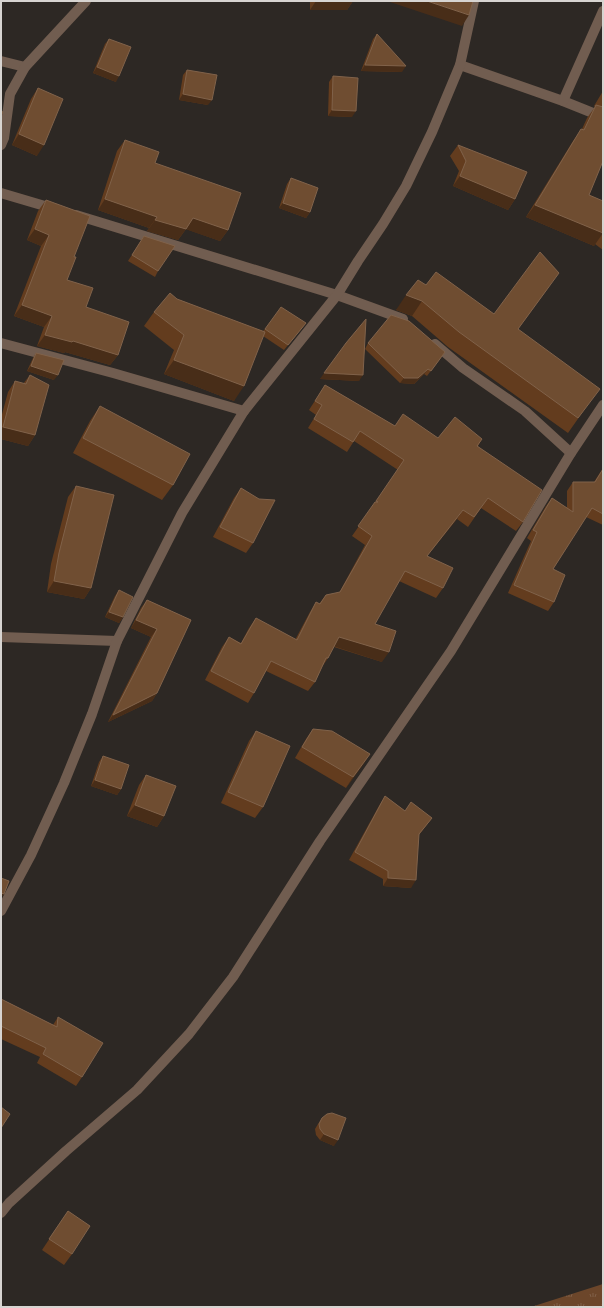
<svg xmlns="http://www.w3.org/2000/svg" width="604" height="1308" font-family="'Alegreya Sans',sans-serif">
	<defs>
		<pattern id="grass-tufts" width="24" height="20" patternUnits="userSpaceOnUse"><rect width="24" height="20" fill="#6c462a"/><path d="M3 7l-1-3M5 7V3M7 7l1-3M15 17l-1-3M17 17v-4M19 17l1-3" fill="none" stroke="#806048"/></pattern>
	</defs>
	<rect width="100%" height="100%" fill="#2d2824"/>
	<path fill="url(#grass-tufts)" d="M 603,1284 L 603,1307 L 531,1307 Z"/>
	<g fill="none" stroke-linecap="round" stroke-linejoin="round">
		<g stroke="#715d50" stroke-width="10">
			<path d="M 1,61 L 25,67"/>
			<path d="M 460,65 L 563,101 L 603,117"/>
			<path d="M 563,101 L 603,11"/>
			<path d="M 1,145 L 4,138 L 10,94 L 25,67 L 86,1"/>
			<path d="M 1,193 L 55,209"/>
			<path d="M 76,215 L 337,295 L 403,319"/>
			<path d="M 1,343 L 113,373 L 244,411"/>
			<path d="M 435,344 L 463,368 L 525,411 L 571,453"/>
			<path d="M 1,637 L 117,641"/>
			<path d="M 1,911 L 31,855 L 64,783 L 92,714 L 117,641 L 182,513 L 244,411 L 337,295 L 358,261 L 383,224 L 406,186 L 432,132 L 460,65 L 474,1"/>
			<path d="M 1,1213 L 9,1203 L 66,1151 L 137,1090 L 189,1034 L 233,977 L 320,841 L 451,651 L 571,453 L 603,405"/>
		</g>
	</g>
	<g fill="#633c1e">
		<path d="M 310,1 L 353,1 L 347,10 L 310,10 Z"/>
		<path d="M 377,34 L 402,72 L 361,71 L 373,39 Z"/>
		<path d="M 109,39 L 116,82 L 93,73 L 105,44 Z"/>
		<path d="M 187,70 L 208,105 L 179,100 L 183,75 Z"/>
		<path d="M 333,76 L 352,117 L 328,116 L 329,82 Z"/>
		<path d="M 38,88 L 37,156 L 12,145 L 31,99 Z"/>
		<path d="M 603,91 L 603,166 L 601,165 L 589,195 L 603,201 L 603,250 L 595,244 L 594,246 L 526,217 L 573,141 L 582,129 L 587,118 L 595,107 L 594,106 Z"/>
		<path d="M 125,140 L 155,163 L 228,230 L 220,241 L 186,229 L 178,240 L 147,231 L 149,228 L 98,210 L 117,151 Z"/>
		<path d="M 458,145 L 515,199 L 508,210 L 453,186 L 459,171 L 450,156 Z"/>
		<path d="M 291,178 L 310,212 L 306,218 L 279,208 L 287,184 Z"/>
		<path d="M 46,200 L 74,257 L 67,280 L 86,307 L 118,355 L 110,365 L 65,352 L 64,353 L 37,346 L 44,327 L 14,316 L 41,246 L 27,240 L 38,211 Z"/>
		<path d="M 144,236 L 158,271 L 155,277 L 128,261 Z"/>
		<path d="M 426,285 L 494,314 L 548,288 L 518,329 L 589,403 L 568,433 L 448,347 L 412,316 L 396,310 Z"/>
		<path d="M 177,299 L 263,331 L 265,329 L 306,323 L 284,350 L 263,336 L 234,401 L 164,374 L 174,350 L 144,326 L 154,312 Z"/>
		<path d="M 368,343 L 445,352 L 427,376 L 424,374 L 414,384 L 400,383 L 365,349 L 359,381 L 320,379 L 365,349 Z"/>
		<path d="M 36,353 L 54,380 L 27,371 L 33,358 Z"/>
		<path d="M 30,375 L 35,435 L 28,446 L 1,439 L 1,418 L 8,392 L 15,381 L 23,384 Z"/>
		<path d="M 325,385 L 395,426 L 438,438 L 482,439 L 478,446 L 523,522 L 516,531 L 481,508 L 468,527 L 457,519 L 427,556 L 443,588 L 436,598 L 399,581 L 375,624 L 382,662 L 334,647 L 328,658 L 322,667 L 315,682 L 308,691 L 266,671 L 254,693 L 248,703 L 205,680 L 222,647 L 229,637 L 241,643 L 249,628 L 256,618 L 295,640 L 310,612 L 316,602 L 319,604 L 326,595 L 339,593 L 365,545 L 352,536 L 398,470 L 354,441 L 347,452 L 308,428 L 316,415 L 309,410 Z"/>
		<path d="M 100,406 L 173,485 L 162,500 L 73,453 L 90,421 Z"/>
		<path d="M 603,468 L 603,525 L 586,517 L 553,569 L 554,602 L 548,611 L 508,593 L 531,541 L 527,538 L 546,506 L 552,498 L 567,508 L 567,491 L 573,482 L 594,482 Z"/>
		<path d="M 76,486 L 91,588 L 84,599 L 47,592 L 51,564 L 68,497 Z"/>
		<path d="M 241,488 L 253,543 L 246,553 L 213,537 L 234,498 Z"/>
		<path d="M 119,590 L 123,617 L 119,623 L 105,617 L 115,596 Z"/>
		<path d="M 147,600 L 191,620 L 157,693 L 152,701 L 108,722 L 151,637 L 131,628 L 141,608 Z"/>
		<path d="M 313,729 L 370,754 L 346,788 L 295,758 L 306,739 Z"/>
		<path d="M 256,731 L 263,807 L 255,818 L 221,803 L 249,741 Z"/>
		<path d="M 103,756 L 121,789 L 117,795 L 91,786 L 99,762 Z"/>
		<path d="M 146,775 L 164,816 L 157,827 L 127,816 L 139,785 Z"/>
		<path d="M 385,796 L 405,811 L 432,818 L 419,835 L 411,888 L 383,886 L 383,879 L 349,860 L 380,804 Z"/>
		<path d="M 1,999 L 53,1025 L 58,1017 L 82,1077 L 76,1086 L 37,1063 L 40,1057 L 1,1039 Z"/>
		<path d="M 322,1118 L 334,1146 L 320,1140 L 316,1135 L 315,1129 L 318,1124 Z"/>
		<path d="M 68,1211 L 72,1254 L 64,1265 L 42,1250 Z"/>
	</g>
	<g fill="#482d18">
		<path d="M 316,1 L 353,1 L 347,10 L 310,10 Z"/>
		<path d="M 387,1 L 427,1 L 469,15 L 462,26 Z"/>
		<path d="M 365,65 L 406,66 L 402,72 L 361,71 Z"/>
		<path d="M 97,67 L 119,76 L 116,82 L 93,73 Z"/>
		<path d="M 183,94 L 212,100 L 208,105 L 179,100 Z"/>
		<path d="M 332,110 L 356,111 L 352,117 L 328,116 Z"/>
		<path d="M 19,134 L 44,145 L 37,156 L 12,145 Z"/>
		<path d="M 460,176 L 515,199 L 508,210 L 453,186 Z"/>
		<path d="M 105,199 L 157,217 L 149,228 L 98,210 Z"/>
		<path d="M 283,203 L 310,212 L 306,218 L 279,208 Z"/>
		<path d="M 535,205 L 603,233 L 594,246 L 526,217 Z"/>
		<path d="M 193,218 L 228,230 L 220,241 L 185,229 Z"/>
		<path d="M 155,220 L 186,229 L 178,240 L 147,231 Z"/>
		<path d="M 35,229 L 49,235 L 41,246 L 27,240 Z"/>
		<path d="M 406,295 L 422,301 L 412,316 L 396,310 Z"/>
		<path d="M 22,305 L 52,316 L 44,327 L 14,316 Z"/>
		<path d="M 45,335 L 73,341 L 118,355 L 110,365 L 65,352 L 64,353 L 37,346 Z"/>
		<path d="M 174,360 L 244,386 L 234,401 L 164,374 Z"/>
		<path d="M 31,366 L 58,375 L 54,380 L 27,371 Z"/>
		<path d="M 428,369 L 424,374 L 414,384 L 400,383 L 404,378 Z"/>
		<path d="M 324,373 L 363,375 L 359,381 L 320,379 Z"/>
		<path d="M 3,427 L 35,435 L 28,446 L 1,439 L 1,430 Z"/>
		<path d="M 463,510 L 457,519 L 420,565 L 427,556 Z"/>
		<path d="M 54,581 L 91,588 L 84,599 L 47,592 Z"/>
		<path d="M 109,612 L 123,617 L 119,623 L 105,617 Z"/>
		<path d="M 136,620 L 157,629 L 151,637 L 131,628 Z"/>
		<path d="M 339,637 L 389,652 L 382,662 L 333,646 Z"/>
		<path d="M 157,693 L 152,701 L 108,722 L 113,715 Z"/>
		<path d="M 370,754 L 363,765 L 346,788 L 353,777 Z"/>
		<path d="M 95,780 L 121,789 L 117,795 L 91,786 Z"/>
		<path d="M 135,805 L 164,816 L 157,827 L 127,816 Z"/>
		<path d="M 388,878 L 416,880 L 411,888 L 383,886 Z"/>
		<path d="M 1,893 L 4,894 L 1,898 Z"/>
		<path d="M 324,1134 L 338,1140 L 334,1146 L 320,1140 Z"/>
	</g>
	<g fill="#6f4d31" stroke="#80624a">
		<path d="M 427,1 L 473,1 L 469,15 Z"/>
		<path d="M 377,34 L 406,66 L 365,65 Z"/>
		<path d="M 109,39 L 131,47 L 119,76 L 97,67 Z"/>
		<path d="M 187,70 L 217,75 L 212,100 L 183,94 Z"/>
		<path d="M 333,76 L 358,78 L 356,111 L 332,110 Z"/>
		<path d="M 38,88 L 63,99 L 44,145 L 19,134 Z"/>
		<path d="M 596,105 L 603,107 L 603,161 L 589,195 L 603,201 L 603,233 L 535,205 L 581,129 L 584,130 Z"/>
		<path d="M 1,111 L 3,112 L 1,116 Z"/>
		<path d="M 125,140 L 159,152 L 155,163 L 241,193 L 228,230 L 193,218 L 186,229 L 155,220 L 157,217 L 105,199 Z"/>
		<path d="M 458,145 L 527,172 L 515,199 L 460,176 L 466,161 Z"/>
		<path d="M 291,178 L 318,188 L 310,212 L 283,203 Z"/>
		<path d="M 46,200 L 90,216 L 74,257 L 76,257 L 67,280 L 93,288 L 86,307 L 129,322 L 118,355 L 73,341 L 72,342 L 45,335 L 52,316 L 22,305 L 49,235 L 35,229 Z"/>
		<path d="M 144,236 L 175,246 L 158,271 L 132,255 Z"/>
		<path d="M 540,252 L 559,273 L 518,329 L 600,389 L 578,418 L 459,332 L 422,301 L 406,295 L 418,280 L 426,285 L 436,272 L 494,314 Z"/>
		<path d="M 170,293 L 177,299 L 265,332 L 244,386 L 174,360 L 184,335 L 154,312 Z"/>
		<path d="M 281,307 L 306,323 L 288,345 L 265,329 Z"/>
		<path d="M 391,315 L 409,321 L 445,352 L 431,371 L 428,369 L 418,378 L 404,378 L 368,343 Z"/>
		<path d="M 366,319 L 363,375 L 324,373 L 346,343 Z"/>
		<path d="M 36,353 L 64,360 L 58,375 L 31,366 Z"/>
		<path d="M 30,375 L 49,385 L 35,435 L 3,427 L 15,381 L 26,384 Z"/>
		<path d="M 325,385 L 395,426 L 403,414 L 438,438 L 455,417 L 482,439 L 477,446 L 542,490 L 523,522 L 488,498 L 474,517 L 463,510 L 427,556 L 453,568 L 443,588 L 405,571 L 375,624 L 396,631 L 389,652 L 339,637 L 328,658 L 326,658 L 315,682 L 271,661 L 254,693 L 211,671 L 229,637 L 241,644 L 256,618 L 297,640 L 316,602 L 320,604 L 326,595 L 340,592 L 372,536 L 358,526 L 375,502 L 378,502 L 376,501 L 404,460 L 360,431 L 353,442 L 314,419 L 322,405 L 315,401 Z"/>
		<path d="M 100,406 L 190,454 L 173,485 L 83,438 Z"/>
		<path d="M 603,469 L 603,514 L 592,508 L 553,569 L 565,575 L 554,602 L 514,585 L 537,532 L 533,530 L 552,498 L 573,512 L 573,482 L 595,482 Z"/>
		<path d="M 76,486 L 114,495 L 91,588 L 54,581 L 59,553 Z"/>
		<path d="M 241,488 L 259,499 L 275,500 L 253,543 L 220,527 Z"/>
		<path d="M 119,590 L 133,597 L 123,617 L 109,612 Z"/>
		<path d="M 147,600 L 191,620 L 157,693 L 113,715 L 157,629 L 136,620 Z"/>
		<path d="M 313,729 L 332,731 L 370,754 L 353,777 L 302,747 Z"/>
		<path d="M 256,731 L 290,746 L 263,807 L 228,792 Z"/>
		<path d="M 103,756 L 129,765 L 121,789 L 95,780 Z"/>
		<path d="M 146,775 L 176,786 L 164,816 L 135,805 Z"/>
		<path d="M 385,796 L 405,811 L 411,802 L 432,818 L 419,834 L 416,880 L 388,878 L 388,871 L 355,852 Z"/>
		<path d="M 1,878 L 9,881 L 4,894 L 1,893 Z"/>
		<path d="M 1,999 L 57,1027 L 58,1017 L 103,1043 L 82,1077 L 43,1054 L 46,1048 L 1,1026 Z"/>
		<path d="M 1,1107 L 10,1114 L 1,1128 Z"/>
		<path d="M 332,1113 L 346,1118 L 338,1140 L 324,1134 L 320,1129 L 319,1124 L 322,1118 L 327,1114 Z"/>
		<path d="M 68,1211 L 90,1226 L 72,1254 L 49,1239 Z"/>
	</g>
	<rect width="604" height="1308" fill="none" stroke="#d7d4d1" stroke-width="4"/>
</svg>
